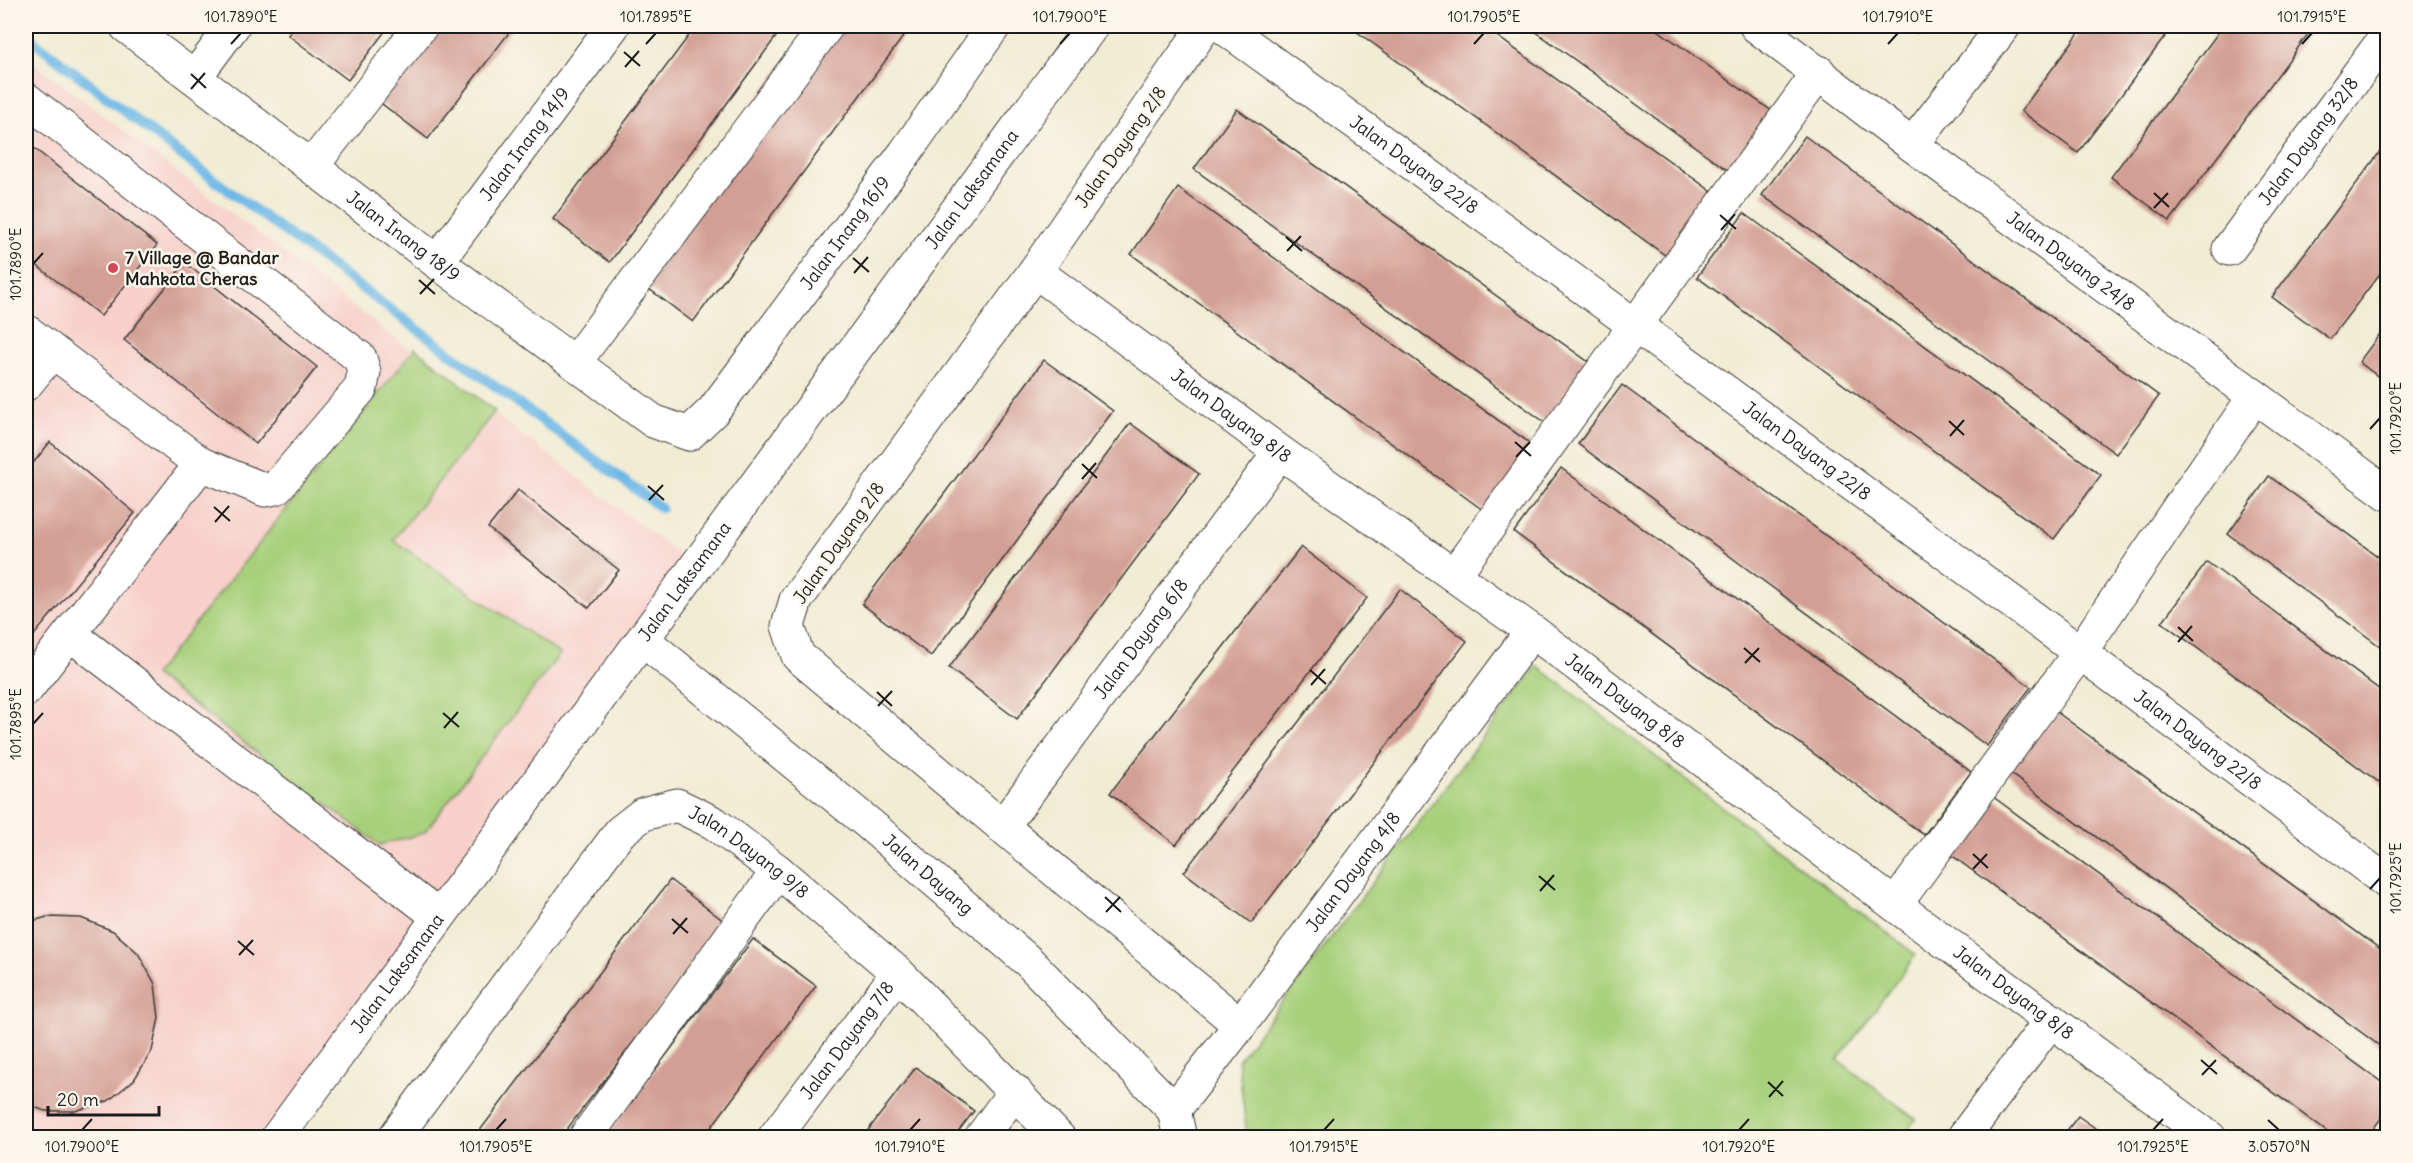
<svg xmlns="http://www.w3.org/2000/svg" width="2413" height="1163" font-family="Delius,sans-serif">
	<rect width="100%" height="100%" fill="#fbf7ec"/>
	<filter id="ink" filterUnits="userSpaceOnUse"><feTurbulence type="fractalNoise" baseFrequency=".0167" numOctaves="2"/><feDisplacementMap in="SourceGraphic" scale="12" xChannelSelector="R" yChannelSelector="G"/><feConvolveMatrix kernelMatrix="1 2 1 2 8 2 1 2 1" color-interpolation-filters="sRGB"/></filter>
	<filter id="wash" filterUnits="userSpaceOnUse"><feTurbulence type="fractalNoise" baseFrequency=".008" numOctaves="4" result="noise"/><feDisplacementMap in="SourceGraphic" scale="24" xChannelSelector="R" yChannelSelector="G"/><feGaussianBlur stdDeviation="1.35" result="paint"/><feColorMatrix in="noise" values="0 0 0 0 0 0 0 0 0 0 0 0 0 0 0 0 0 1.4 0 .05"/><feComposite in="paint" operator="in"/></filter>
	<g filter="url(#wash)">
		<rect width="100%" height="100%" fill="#f1ecd4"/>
		<path fill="#f7d0ca" d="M 26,57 L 696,567 L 273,1137 L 26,1137 Z"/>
		<g fill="#a7d07b" stroke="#62764c" stroke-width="1.5">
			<path d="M 415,348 L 495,411 L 393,540 L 560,654 L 424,833 L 380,845 L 154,675 Z"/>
			<path d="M 1537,666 L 1916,955 L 1838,1060 L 1916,1119 L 1902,1137 L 1247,1137 L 1238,1060 Z"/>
		</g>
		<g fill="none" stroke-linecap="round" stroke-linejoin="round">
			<path stroke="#6db8e6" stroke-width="10" d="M 26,35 L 202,171 L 661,508"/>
		</g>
		<g id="blocks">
			<g fill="#d39f94">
				<path d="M 296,26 L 389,26 L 348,80 L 288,35 Z"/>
				<path d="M 421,26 L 514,26 L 428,139 L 369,94 Z"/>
				<path d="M 696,26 L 784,26 L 610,262 L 553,219 Z"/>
				<path d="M 811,26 L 911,26 L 693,322 L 628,273 Z"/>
				<path d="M 1349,26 L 1483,26 L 1715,194 L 1669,258 Z"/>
				<path d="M 1528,26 L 1652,26 L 1776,114 L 1733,174 Z"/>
				<path d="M 1908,26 L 1923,26 L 1917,33 Z"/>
				<path d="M 2084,26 L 2173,26 L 2078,153 L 2021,111 Z"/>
				<path d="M 2223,26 L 2314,26 L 2170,221 L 2111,177 Z"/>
				<path d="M 1237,109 L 1594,366 L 1550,426 L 1194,169 Z"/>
				<path d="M 1805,136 L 2159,396 L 2116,454 L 1762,195 Z"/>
				<path d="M 2388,141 L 2388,263 L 2330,339 L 2272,297 Z"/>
				<path d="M 26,142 L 157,245 L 101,316 L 26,257 Z"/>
				<path d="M 1178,188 L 1535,447 L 1487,513 L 1131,254 Z"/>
				<path d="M 1744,213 L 2101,475 L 2054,539 L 1697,277 Z"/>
				<path d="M 185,263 L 317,367 L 256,444 L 124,340 Z"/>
				<path d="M 2388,323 L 2388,384 L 2359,362 Z"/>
				<path d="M 1044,360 L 1113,411 L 931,656 L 862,604 Z"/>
				<path d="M 1622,385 L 2031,687 L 1987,746 L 1578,444 Z"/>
				<path d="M 1130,423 L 1199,474 L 1017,719 L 949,668 Z"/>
				<path d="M 50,442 L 135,513 L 26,645 L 26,472 Z"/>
				<path d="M 1561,468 L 1971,772 L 1924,835 L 1514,532 Z"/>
				<path d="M 2269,476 L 2388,564 L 2388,652 L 2228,534 Z"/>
				<path d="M 518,490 L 619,570 L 589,608 L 488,528 Z"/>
				<path d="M 1301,547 L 1367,598 L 1176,845 L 1110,793 Z"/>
				<path d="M 2207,562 L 2388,696 L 2388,789 L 2162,622 Z"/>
				<path d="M 1400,589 L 1467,641 L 1251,923 L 1184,872 Z"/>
				<path d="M 2054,710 L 2388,955 L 2388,1052 L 2008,772 Z"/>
				<path d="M 1992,796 L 2388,1087 L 2388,1109 L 2367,1137 L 2334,1137 L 1950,854 Z"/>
				<path d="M 670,880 L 725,922 L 561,1137 L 475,1137 Z"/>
				<path d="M 47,917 L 81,918 L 113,931 L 138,953 L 155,984 L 159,1018 L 152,1051 L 134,1080 L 108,1101 L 75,1111 L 45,1111 L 26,1104 L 26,923 Z"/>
				<path d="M 753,939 L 816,986 L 704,1137 L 605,1137 Z"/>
				<path d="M 916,1067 L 974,1111 L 954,1137 L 863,1137 Z"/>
				<path d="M 2078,1116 L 2108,1137 L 2062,1137 Z"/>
			</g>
		</g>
	</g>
	<g filter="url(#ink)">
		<use href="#blocks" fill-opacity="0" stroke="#3c3b38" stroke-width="1.5"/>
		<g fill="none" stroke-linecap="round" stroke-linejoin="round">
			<defs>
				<g id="minor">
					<path id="s1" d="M 126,26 L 437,262 L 653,421 L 689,434 L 713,411 L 905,153 L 994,26"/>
					<path d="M 1205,26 L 1035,271 L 796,600 L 788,626 L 798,656 L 1240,1025"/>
					<path id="s2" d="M 1222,26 C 1613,308 2003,592 2388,883"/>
					<path id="s3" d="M 1756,26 L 1912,145 L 2388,494"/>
					<path d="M 195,77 L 233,26"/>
					<path d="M 26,99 L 360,358 L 364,372 L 361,388 L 276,488 L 265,490 L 201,464 L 26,331"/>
					<path d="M 1912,145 L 2004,26"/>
					<path d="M 312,166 L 421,26"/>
					<path id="s4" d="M 2229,249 L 2388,34"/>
					<path id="s5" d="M 437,262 L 613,26"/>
					<path id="s6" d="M 1035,271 L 1280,452 L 1532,631 L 1895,905 L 2210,1138"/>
					<path d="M 574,363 L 827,26"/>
					<path d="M 26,384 L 52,352"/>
					<path d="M 1454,575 L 1819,72"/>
					<path d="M 70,634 L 438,916"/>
					<path id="s7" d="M 643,640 L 868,823 L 1029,962 L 1174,1110 L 1180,1138"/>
					<path d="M 26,690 L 201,464"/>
					<path id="s8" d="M 1002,827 L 1280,452"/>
					<path d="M 1895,905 L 2081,651 L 2254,397"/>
					<path id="s9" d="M 1174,1110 L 1240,1025 L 1532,631"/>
					<path id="s10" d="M 277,1138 L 1092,26"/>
					<path id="s11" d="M 394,1138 L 620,832 L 643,814 L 677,805 L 714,823 L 778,871 L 898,973 L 1059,1138"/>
					<path d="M 585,1138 L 778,871"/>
					<path id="s12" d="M 774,1138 L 898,973"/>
					<path d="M 981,1138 L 1015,1091"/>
					<path d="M 1963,1138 L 2051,1020"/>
				</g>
			</defs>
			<use href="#minor" stroke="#3c3b38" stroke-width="35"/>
			<use href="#minor" stroke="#fff" stroke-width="33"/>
		</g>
	</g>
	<path fill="none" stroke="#1c1c1c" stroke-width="2" d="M 231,44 L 241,33M 646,44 L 656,33M 1060,44 L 1070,33M 1474,44 L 1484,33M 1888,44 L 1898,33M 2302,44 L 2312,33M 624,52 L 640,66M 625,67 L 639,51M 191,74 L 206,88M 191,89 L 205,73M 2154,193 L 2169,207M 2154,208 L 2168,193M 1720,215 L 1736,229M 1721,230 L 1735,214M 1286,237 L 1302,251M 1287,251 L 1301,236M 853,258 L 869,272M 33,264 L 43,253M 854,273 L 868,257M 419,280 L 435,294M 420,294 L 434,279M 1949,421 L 1964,435M 2370,429 L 2380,418M 1950,436 L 1964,420M 1515,442 L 1531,456M 1516,457 L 1530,442M 1082,464 L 1097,478M 1082,479 L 1096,463M 648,486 L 664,500M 649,500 L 663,485M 214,507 L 230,521M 215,522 L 229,506M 2178,627 L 2193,641M 2178,642 L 2192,626M 1744,648 L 1760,662M 1745,663 L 1759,648M 1310,670 L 1326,684M 1311,685 L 1325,669M 877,692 L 892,706M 878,706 L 892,691M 443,713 L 459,727M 33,724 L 43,713M 444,728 L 458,712M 1973,854 L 1988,868M 1973,869 L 1987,854M 1539,876 L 1555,890M 2370,889 L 2380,878M 1540,891 L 1554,875M 1105,897 L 1121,912M 1106,912 L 1120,897M 672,919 L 688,933M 673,934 L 687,918M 238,941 L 254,955M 239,955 L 253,940M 2201,1060 L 2217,1074M 2202,1075 L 2216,1060M 1768,1082 L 1783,1096M 1769,1097 L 1783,1081M 2268,1120 L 2279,1130M 82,1130 L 92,1119M 496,1130 L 506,1119M 910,1130 L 920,1119M 1324,1130 L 1334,1119M 1739,1130 L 1749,1119M 2153,1130 L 2163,1119"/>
	<circle fill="#d1495b" stroke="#fbf7ec" stroke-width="2" cx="113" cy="268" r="6"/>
	<g text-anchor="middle" stroke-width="5" stroke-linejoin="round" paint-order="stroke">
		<g font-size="18" fill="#1c1c1c" stroke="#fbf7ec">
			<text dy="6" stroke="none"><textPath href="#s4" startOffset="134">Jalan Dayang 32/8</textPath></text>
			<text dy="6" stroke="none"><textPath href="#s5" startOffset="147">Jalan Inang 14/9</textPath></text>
			<text transform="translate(1121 147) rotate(-55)" y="6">Jalan Dayang 2/8</text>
			<text dy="6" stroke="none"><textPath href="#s2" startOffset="237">Jalan Dayang 22/8</textPath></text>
			<text dy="6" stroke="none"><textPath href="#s10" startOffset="1176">Jalan Laksamana</textPath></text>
			<text dy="6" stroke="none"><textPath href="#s1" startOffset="952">Jalan Inang 16/9</textPath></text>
			<text dy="6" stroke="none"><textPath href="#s1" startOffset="348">Jalan Inang 18/9</textPath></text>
			<text dy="6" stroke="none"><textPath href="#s3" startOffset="393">Jalan Dayang 24/8</textPath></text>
			<text dy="6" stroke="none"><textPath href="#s6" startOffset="244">Jalan Dayang 8/8</textPath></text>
			<text dy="6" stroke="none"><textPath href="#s2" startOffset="723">Jalan Dayang 22/8</textPath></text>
			<text transform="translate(839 543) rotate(-55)" y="6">Jalan Dayang 2/8</text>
			<text dy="6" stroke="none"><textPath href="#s10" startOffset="690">Jalan Laksamana</textPath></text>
			<text dy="6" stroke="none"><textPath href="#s8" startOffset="234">Jalan Dayang 6/8</textPath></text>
			<text dy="6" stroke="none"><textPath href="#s6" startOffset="730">Jalan Dayang 8/8</textPath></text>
			<text dy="6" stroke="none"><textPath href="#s2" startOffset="1209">Jalan Dayang 22/8</textPath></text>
			<text dy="6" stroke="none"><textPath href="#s11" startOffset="531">Jalan Dayang 9/8</textPath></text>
			<text dy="6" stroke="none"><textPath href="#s9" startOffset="298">Jalan Dayang 4/8</textPath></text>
			<text dy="6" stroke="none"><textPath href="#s7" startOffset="369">Jalan Dayang</textPath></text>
			<text dy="6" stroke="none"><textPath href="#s10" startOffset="204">Jalan Laksamana</textPath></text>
			<text dy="6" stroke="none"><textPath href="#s6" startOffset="1216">Jalan Dayang 8/8</textPath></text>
			<text dy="6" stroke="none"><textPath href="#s12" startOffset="122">Jalan Dayang 7/8</textPath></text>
		</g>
		<g font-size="18" font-weight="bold" fill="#1c1c1c" stroke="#fbf7ec" text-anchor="start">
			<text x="125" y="264">7 Village @ Bandar<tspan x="125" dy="21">Mahkota Cheras</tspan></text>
		</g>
	</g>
	<rect width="2413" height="1163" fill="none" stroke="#fbf7ec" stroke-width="66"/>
	<path d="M48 1106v9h111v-9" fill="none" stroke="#1c1c1c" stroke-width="3"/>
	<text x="57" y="1106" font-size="18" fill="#1c1c1c" stroke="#fbf7ec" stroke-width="4.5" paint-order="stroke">20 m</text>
	<rect x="33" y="33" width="2347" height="1097" fill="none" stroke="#1c1c1c" stroke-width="2"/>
	<g font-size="15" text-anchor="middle" fill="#1c1c1c">
		<text x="241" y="22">101.7890°E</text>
		<text x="656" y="22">101.7895°E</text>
		<text x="1070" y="22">101.7900°E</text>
		<text x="1484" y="22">101.7905°E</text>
		<text x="1898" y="22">101.7910°E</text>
		<text x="2312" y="22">101.7915°E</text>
		<text transform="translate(16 264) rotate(-90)" y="5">101.7890°E</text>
		<text transform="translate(2396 418) rotate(-90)" y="5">101.7920°E</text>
		<text transform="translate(16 724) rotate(-90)" y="5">101.7895°E</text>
		<text transform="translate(2396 878) rotate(-90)" y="5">101.7925°E</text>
		<text x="82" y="1152">101.7900°E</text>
		<text x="496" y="1152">101.7905°E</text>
		<text x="910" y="1152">101.7910°E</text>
		<text x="1324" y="1152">101.7915°E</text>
		<text x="1739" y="1152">101.7920°E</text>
		<text x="2153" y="1152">101.7925°E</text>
		<text x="2279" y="1152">3.0570°N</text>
	</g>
</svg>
